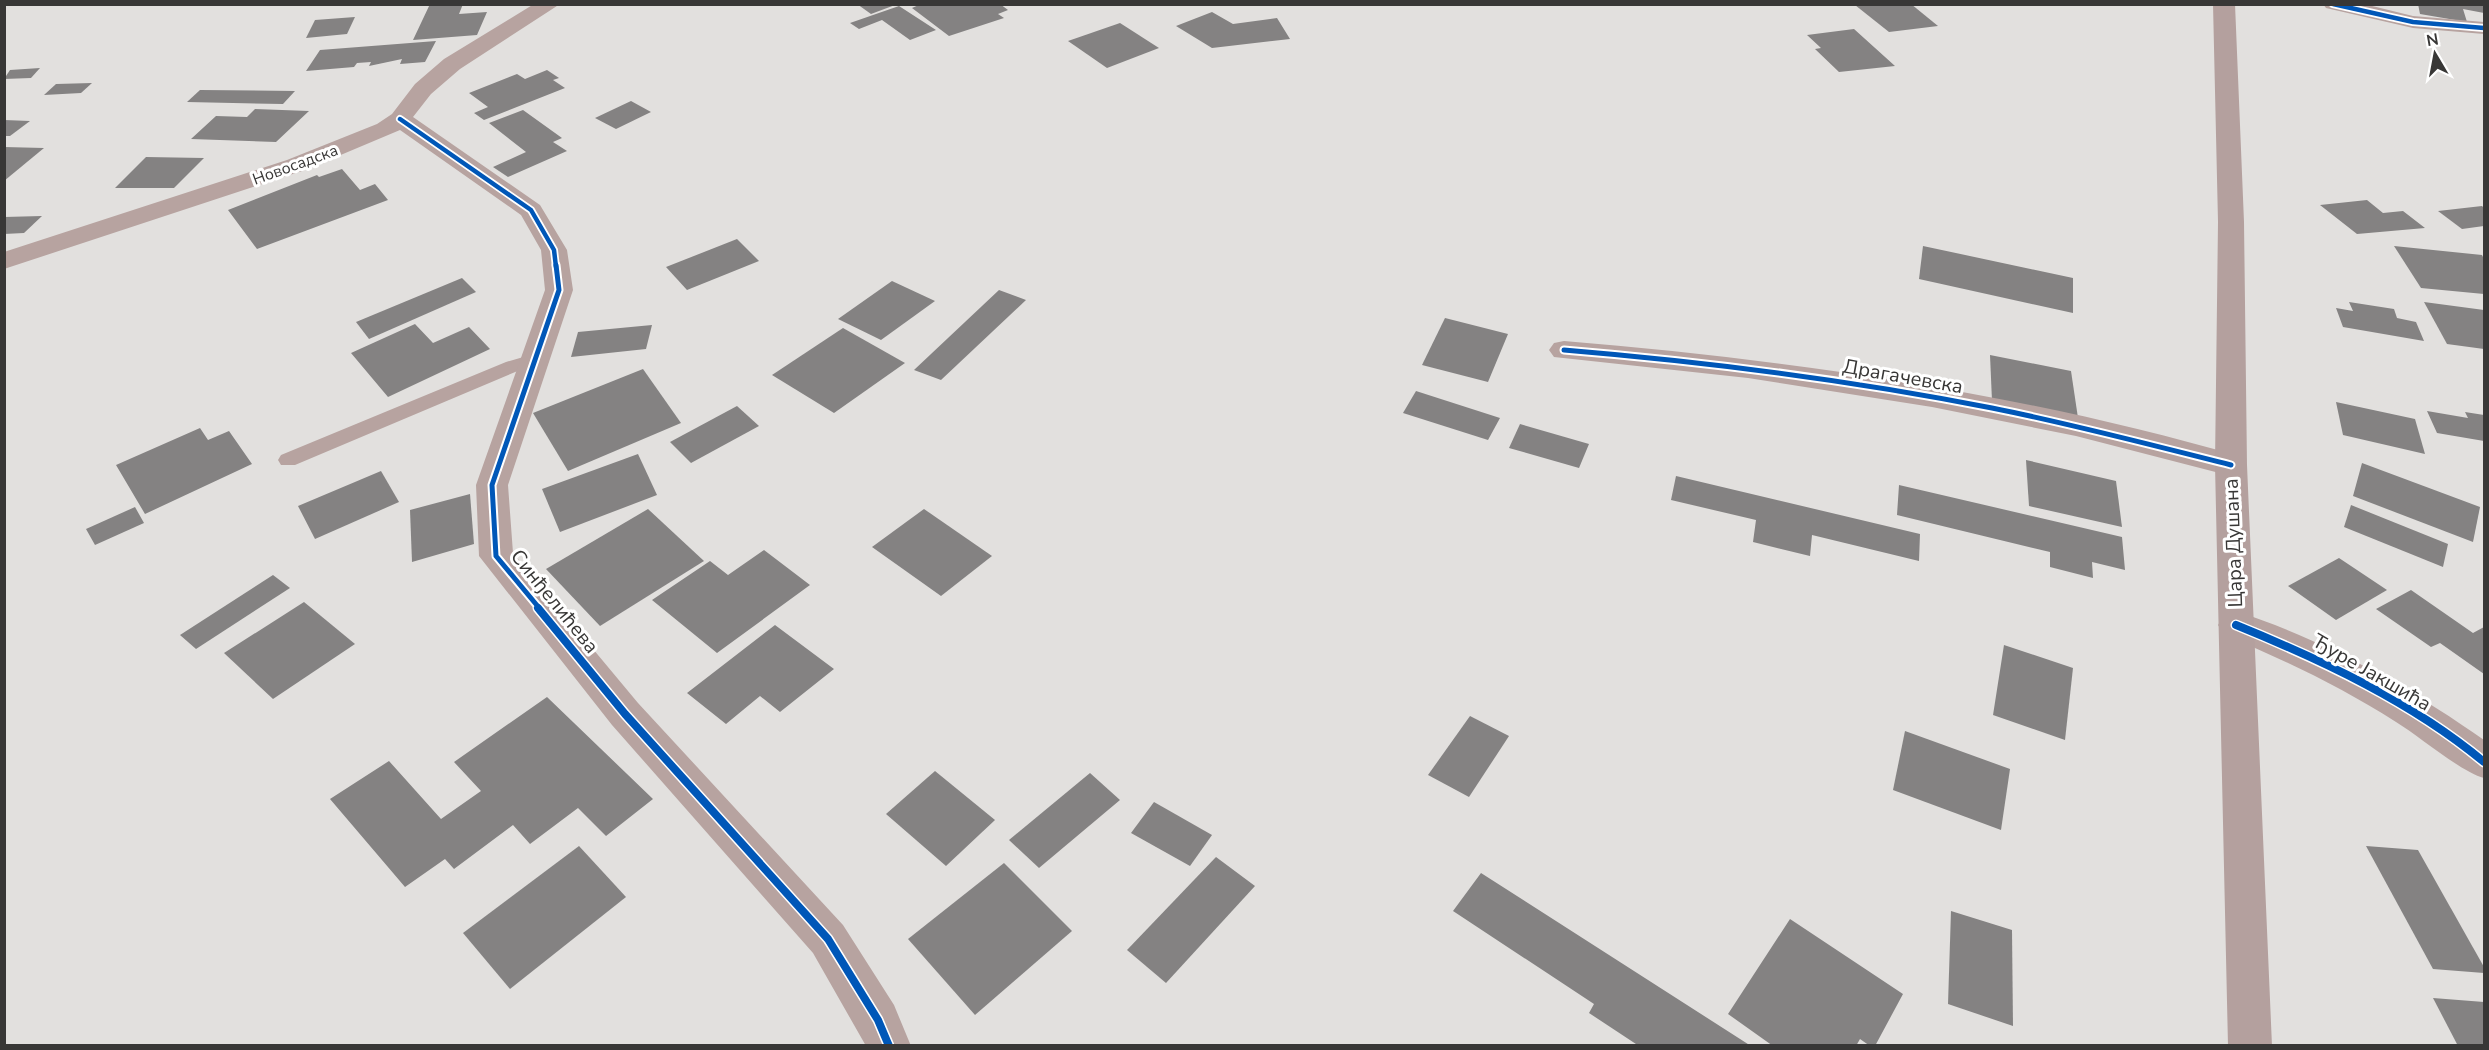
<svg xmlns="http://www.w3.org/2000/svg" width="2489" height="1050" font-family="'Nunito Sans',sans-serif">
	<rect width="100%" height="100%" fill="#e2e0de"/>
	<g fill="#848282">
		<path d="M 430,4 L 463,4 L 459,14 L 487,12 L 477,35 L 413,40 Z"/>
		<path d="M 857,4 L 895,4 L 895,5 L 871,14 Z"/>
		<path d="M 921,4 L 1000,4 L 1008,10 L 998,14 L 1004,18 L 949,36 L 912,8 Z"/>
		<path d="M 1859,4 L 1911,4 L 1938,26 L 1889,32 L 1855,5 Z"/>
		<path d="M 2418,4 L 2484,4 L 2484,13 L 2463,9 L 2467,22 L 2420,14 Z"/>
		<path d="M 899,6 L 936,30 L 910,40 L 882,20 L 859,29 L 850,23 Z"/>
		<path d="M 1212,12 L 1233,24 L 1277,18 L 1290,39 L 1212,48 L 1176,26 Z"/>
		<path d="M 355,17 L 347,34 L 306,38 L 315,20 Z"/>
		<path d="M 1120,23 L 1159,48 L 1107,68 L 1068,41 Z"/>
		<path d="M 1854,29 L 1895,66 L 1839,72 L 1815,49 L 1821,48 L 1807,35 Z"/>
		<path d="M 436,41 L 425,62 L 400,64 L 402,59 L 369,66 L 371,62 L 357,63 L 354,67 L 306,71 L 320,50 Z"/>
		<path d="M 40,68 L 31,78 L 4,79 L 10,70 Z"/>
		<path d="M 547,70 L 559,78 L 553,80 L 565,88 L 484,120 L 474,113 L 488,107 L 469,93 L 517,74 L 525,79 Z"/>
		<path d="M 92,83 L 81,93 L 44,95 L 56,84 Z"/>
		<path d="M 200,90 L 295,91 L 283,104 L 187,102 Z"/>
		<path d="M 631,101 L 651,112 L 616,129 L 595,118 Z"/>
		<path d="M 255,109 L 309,111 L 276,142 L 191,139 L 216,116 L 247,117 Z"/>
		<path d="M 523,110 L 562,138 L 553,142 L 567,151 L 508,177 L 493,167 L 526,152 L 489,123 Z"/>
		<path d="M 4,120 L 30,121 L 10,136 L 4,136 Z"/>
		<path d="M 4,147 L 44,148 L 4,181 Z"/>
		<path d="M 146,157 L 204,158 L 174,188 L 115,188 Z"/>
		<path d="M 342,169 L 360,190 L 375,184 L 388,200 L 257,249 L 228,210 L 317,175 L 319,177 Z"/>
		<path d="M 2367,200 L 2383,213 L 2403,211 L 2425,228 L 2357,234 L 2320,205 Z"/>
		<path d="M 2482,206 L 2484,208 L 2484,226 L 2462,229 L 2438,211 Z"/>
		<path d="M 42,216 L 24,233 L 4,234 L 4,217 Z"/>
		<path d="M 737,239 L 759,261 L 687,290 L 666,267 Z"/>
		<path d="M 1923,246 L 2073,278 L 2073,313 L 1919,279 Z"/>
		<path d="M 2394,246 L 2482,255 L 2484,259 L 2484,294 L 2421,288 Z"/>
		<path d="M 462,278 L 476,292 L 369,339 L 356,322 Z"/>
		<path d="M 892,281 L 935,301 L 881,340 L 838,319 Z"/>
		<path d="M 999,290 L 1026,300 L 941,380 L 914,370 Z"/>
		<path d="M 2349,302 L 2394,309 L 2397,318 L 2416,322 L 2424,341 L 2343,327 L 2336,308 L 2353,311 Z"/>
		<path d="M 2424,302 L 2484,310 L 2484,349 L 2447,344 Z"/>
		<path d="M 1445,318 L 1508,334 L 1488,382 L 1422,365 Z"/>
		<path d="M 415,324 L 433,343 L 469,327 L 490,349 L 388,397 L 351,353 Z"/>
		<path d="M 652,325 L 646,349 L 571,357 L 578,332 Z"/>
		<path d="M 843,328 L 905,363 L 834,413 L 772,375 Z"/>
		<path d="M 1990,355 L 2071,371 L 2078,418 L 1992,401 Z"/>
		<path d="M 643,369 L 681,423 L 568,471 L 533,413 Z"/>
		<path d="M 1416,391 L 1500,418 L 1488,440 L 1403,413 Z"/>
		<path d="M 2336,402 L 2415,419 L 2425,454 L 2343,435 Z"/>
		<path d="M 737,406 L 759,426 L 691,463 L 670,442 Z"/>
		<path d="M 2427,411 L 2468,418 L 2465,412 L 2484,415 L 2484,441 L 2437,433 Z"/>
		<path d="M 1520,424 L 1589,444 L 1579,468 L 1509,448 Z"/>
		<path d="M 200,428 L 208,440 L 229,431 L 252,464 L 145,514 L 116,465 Z"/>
		<path d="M 638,454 L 657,495 L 560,532 L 542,489 Z"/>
		<path d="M 2026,460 L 2116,481 L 2122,527 L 2029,506 Z"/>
		<path d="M 2362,463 L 2480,507 L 2473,542 L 2353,496 Z"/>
		<path d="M 381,471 L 399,502 L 315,539 L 298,506 Z"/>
		<path d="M 1676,476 L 1920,534 L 1919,561 L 1812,535 L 1810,556 L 1753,542 L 1756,520 L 1671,500 Z"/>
		<path d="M 1899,485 L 2122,537 L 2125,570 L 2092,562 L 2093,578 L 2050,567 L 2050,552 L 1897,515 Z"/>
		<path d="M 470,494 L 474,544 L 412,562 L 410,510 Z"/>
		<path d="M 2351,505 L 2448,544 L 2443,567 L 2344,527 Z"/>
		<path d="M 135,507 L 144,523 L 95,545 L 86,529 Z"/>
		<path d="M 648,509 L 704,561 L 600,626 L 546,569 Z"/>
		<path d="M 924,509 L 992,556 L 941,596 L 872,547 Z"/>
		<path d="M 764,550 L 810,585 L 717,653 L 652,600 L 710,561 L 728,575 Z"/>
		<path d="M 2339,558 L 2387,590 L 2336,620 L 2288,586 Z"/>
		<path d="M 273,575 L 290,588 L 196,649 L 180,635 Z"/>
		<path d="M 2411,590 L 2473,633 L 2484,627 L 2484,674 L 2440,643 L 2431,647 L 2376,609 Z"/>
		<path d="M 304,602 L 355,644 L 273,699 L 224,653 Z"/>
		<path d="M 775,625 L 834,669 L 780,712 L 760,696 L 726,724 L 687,693 Z"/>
		<path d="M 2004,645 L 2073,668 L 2065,740 L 1993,715 Z"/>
		<path d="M 547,697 L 653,799 L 606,836 L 578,808 L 530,844 L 513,825 L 454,869 L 445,859 L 405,887 L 330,799 L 389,761 L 441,819 L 481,791 L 454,762 Z"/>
		<path d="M 1470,716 L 1509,736 L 1469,797 L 1428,775 Z"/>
		<path d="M 1905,731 L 2010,769 L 2001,830 L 1893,790 Z"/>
		<path d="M 935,771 L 995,820 L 946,866 L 886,814 Z"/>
		<path d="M 1090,773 L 1120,800 L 1039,868 L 1009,840 Z"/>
		<path d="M 1154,802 L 1212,835 L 1190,866 L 1131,833 Z"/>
		<path d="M 579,846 L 626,897 L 510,989 L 463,933 Z"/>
		<path d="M 2366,846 L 2418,850 L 2484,967 L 2484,973 L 2433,969 Z"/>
		<path d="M 1216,857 L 1255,886 L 1166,983 L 1127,950 Z"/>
		<path d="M 1004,863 L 1072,931 L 975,1015 L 908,939 Z"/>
		<path d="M 1481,873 L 1751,1046 L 1639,1046 L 1589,1013 L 1594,1004 L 1453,911 Z"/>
		<path d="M 1951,911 L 2012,930 L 2013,1026 L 1948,1004 Z"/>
		<path d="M 1790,919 L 1903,994 L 1875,1046 L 1870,1046 L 1860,1039 L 1856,1046 L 1773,1046 L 1728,1014 Z"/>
		<path d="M 2433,998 L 2484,1002 L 2484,1046 L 2458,1046 Z"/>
	</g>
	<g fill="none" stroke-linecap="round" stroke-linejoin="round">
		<path fill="#b7a3a0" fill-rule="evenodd" d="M 537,353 L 546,359 L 544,363 L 520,370 L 295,465 L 281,465 L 278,460 L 281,455 L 506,362 Z"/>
		<g fill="#b7a3a0" fill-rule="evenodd">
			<path d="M 534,4 L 560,4 L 460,69 L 431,94 L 413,117 L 540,205 L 567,250 L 573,290 L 508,485 L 513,553 L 638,703 L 843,925 L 894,1005 L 911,1046 L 866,1046 L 813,953 L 612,725 L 479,556 L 476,485 L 545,290 L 541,250 L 521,215 L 400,130 L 305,170 L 4,269 L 4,252 L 287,160 L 377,124 L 392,114 L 415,84 L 444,59 Z"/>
			<path d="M 2323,4 L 2364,4 L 2413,16 L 2484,22 L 2484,34 L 2413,28 L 2326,8 Z"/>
			<path d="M 1564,341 C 1793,360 2021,393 2242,457 L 2247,465 L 2242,473 L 2231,476 L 2076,436 L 1932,407 L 1748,378 L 1554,357 L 1549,350 L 1554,343 Z"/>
			<path d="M 2236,611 C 2324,640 2409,687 2484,740 L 2484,778 C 2461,772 2419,736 2396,722 C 2341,687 2283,659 2224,635 L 2218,625 L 2224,615 Z"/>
		</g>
		<path fill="#b4a09e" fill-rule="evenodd" d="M 2213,4 L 2235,4 L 2244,222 L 2247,465 L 2272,1046 L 2228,1046 L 2215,465 L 2218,222 Z"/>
		<defs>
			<g id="cycleway-far2">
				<path d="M 2333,4 L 2413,22 L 2484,28"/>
				<path d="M 400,119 L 531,210 L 554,250 L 556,267"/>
			</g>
			<g id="cycleway-far1">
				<path d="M 1564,350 C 1708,362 1851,380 1992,408 C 2072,424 2152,445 2231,465"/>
				<path d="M 540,609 L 496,556 L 492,485 L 559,290 L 556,265"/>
			</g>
			<g id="cycleway">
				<path d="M 538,608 L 625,714 L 828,939 L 878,1020 L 889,1046"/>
				<path d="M 2236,625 C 2322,660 2412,702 2484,762"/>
			</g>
		</defs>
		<use href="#cycleway-far2" stroke="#fff" stroke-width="8"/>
		<use href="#cycleway-far1" stroke="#fff" stroke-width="9"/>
		<use href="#cycleway" stroke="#fff" stroke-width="11"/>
		<use href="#cycleway-far2" stroke="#0057b8" stroke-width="4.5"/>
		<use href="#cycleway-far1" stroke="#0057b8" stroke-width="5"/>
		<use href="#cycleway" stroke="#0057b8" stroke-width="8"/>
	</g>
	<g text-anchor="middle" stroke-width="6" stroke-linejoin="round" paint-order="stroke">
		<g font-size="16" fill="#383736" stroke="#fff">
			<text transform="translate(295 164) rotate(-20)" y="6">Новосадска</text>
		</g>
		<g font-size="20" fill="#383736" stroke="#fff">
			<text transform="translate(1903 376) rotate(10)" y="7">Драгачевска</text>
			<text transform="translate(2233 543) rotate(-92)" y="7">Цара Душана</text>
			<text transform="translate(555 601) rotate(51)" y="7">Синђелићева</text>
			<text transform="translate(2372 672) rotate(30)" y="7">Ђуре Јакшића</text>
		</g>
	</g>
	<rect width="2489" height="1050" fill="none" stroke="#383736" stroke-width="12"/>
	<g transform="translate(2435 54) rotate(350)" stroke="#ffffff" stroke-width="4.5" paint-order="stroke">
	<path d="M0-4.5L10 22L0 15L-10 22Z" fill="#383736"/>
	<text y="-9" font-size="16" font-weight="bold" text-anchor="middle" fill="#383736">N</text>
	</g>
</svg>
